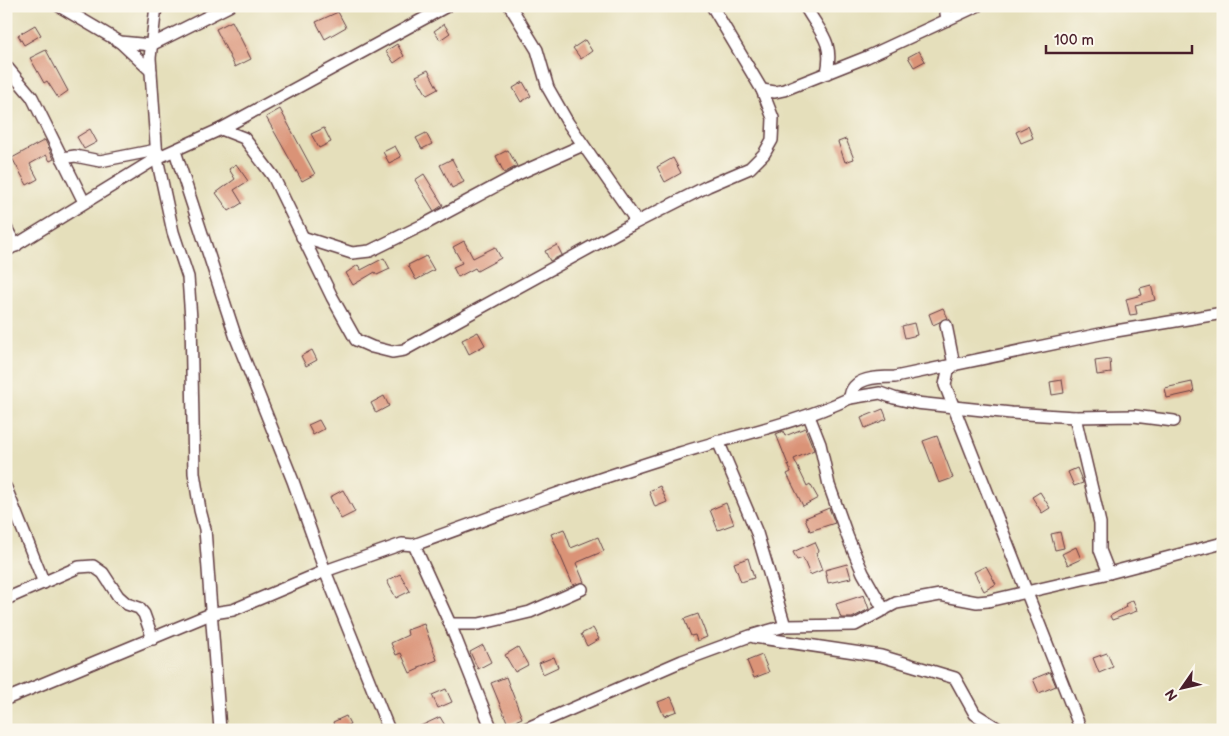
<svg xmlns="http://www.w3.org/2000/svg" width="1229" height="736" font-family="'Balsamiq Sans',sans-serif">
	<rect width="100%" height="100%" fill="#fbf7ec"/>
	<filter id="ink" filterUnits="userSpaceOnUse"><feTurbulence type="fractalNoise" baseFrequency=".02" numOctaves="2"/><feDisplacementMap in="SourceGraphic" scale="10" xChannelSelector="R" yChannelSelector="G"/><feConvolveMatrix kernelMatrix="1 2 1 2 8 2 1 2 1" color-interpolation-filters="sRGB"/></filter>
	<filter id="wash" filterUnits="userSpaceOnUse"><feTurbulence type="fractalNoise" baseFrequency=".0096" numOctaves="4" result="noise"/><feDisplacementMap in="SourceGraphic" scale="20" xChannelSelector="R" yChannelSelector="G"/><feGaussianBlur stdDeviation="1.12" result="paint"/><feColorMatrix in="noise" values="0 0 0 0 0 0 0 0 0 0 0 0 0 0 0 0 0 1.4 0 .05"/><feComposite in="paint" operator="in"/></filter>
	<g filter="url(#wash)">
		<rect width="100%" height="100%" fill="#e5dfbb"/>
		<g id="blocks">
			<g fill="#da9377">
				<path d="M 338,12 L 346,27 L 325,39 L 316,22 Z"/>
				<path d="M 232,21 L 251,59 L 235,67 L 216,29 Z"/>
				<path d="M 444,24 L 450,33 L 440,40 L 434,31 Z"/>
				<path d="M 35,25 L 41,35 L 24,45 L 18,35 Z"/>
				<path d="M 585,40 L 592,51 L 581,59 L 573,48 Z"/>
				<path d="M 397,44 L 404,56 L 394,63 L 386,51 Z"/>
				<path d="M 46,50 L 68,91 L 58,98 L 47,81 L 44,83 L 30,58 Z"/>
				<path d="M 919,51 L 925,61 L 914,67 L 908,57 Z"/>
				<path d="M 428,70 L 438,89 L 427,95 L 416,76 Z"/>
				<path d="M 523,82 L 531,96 L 521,102 L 513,88 Z"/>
				<path d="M 280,109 L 315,174 L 302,181 L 266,117 Z"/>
				<path d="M 1028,126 L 1033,138 L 1021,143 L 1016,132 Z"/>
				<path d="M 324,128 L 331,142 L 319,148 L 311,134 Z"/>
				<path d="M 90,129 L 97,142 L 84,149 L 77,137 Z"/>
				<path d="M 426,133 L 432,144 L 422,149 L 416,138 Z"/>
				<path d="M 846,139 L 854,159 L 845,162 L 838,142 Z"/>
				<path d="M 45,140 L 54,159 L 50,161 L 46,155 L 30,164 L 38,179 L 27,185 L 12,158 Z"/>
				<path d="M 395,146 L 401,157 L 389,163 L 383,152 Z"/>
				<path d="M 508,150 L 517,166 L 504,173 L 496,156 Z"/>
				<path d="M 673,158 L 681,173 L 665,182 L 657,167 Z"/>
				<path d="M 452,159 L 464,182 L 452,188 L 440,165 Z"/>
				<path d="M 236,164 L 248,181 L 234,190 L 242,203 L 229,211 L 216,193 L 235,179 L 229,169 Z"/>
				<path d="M 424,174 L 443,205 L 434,211 L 415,180 Z"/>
				<path d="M 464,241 L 473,258 L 495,247 L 501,258 L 477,271 L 475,268 L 458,277 L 453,267 L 462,263 L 453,247 Z"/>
				<path d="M 557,245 L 562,255 L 550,261 L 545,251 Z"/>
				<path d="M 426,256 L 434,270 L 416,280 L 408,265 Z"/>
				<path d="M 384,258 L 390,269 L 377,275 L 375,272 L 353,285 L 346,273 L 358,265 L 361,270 Z"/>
				<path d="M 1151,285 L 1155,300 L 1135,305 L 1137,314 L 1130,315 L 1126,299 L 1142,295 L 1140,288 Z"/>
				<path d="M 943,308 L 948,318 L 933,325 L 929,314 Z"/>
				<path d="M 914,323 L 917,335 L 905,338 L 902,326 Z"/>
				<path d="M 478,332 L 485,345 L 469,354 L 462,340 Z"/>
				<path d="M 312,350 L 317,360 L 306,366 L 301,356 Z"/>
				<path d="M 1110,359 L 1111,373 L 1097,375 L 1095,361 Z"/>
				<path d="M 1062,380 L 1064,393 L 1052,395 L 1050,382 Z"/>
				<path d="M 1192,382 L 1194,392 L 1167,398 L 1165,388 Z"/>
				<path d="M 384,396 L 389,406 L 376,413 L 371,403 Z"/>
				<path d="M 883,409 L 887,419 L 865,428 L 861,418 Z"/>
				<path d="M 319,420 L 324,429 L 313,435 L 308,425 Z"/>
				<path d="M 805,428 L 814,450 L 794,459 L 807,486 L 810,484 L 818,498 L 803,506 L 787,474 L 791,472 L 776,434 L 783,431 L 785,436 Z"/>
				<path d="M 937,436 L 953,478 L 939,483 L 923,441 Z"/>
				<path d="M 1077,468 L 1083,483 L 1074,486 L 1068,472 Z"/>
				<path d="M 660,486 L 667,502 L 655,507 L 649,491 Z"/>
				<path d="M 343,490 L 355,512 L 341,519 L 330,497 Z"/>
				<path d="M 1040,492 L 1050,508 L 1042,513 L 1032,497 Z"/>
				<path d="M 726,503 L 734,524 L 718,530 L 710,510 Z"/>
				<path d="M 829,508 L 835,523 L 810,531 L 805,518 Z"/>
				<path d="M 564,529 L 571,548 L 598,537 L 604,551 L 576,563 L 584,582 L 573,585 L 551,534 Z"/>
				<path d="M 1060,532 L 1064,548 L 1055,550 L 1051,534 Z"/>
				<path d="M 815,542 L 819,551 L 816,553 L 822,570 L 810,575 L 803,558 L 797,560 L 793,552 Z"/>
				<path d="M 1076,547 L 1081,559 L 1068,565 L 1062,554 Z"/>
				<path d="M 748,558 L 754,578 L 741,582 L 734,563 Z"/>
				<path d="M 847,564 L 851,578 L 828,583 L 825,570 Z"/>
				<path d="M 986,566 L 996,584 L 984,591 L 974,572 Z"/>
				<path d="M 400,574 L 410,591 L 396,598 L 387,581 Z"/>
				<path d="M 864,595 L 869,609 L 852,618 L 841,618 L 836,604 Z"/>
				<path d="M 1133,600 L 1137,611 L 1112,620 L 1110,616 L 1126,607 L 1125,604 Z"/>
				<path d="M 698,614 L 707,637 L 697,641 L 695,635 L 691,636 L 684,619 Z"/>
				<path d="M 424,624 L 437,660 L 419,667 L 419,669 L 410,673 L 401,653 L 396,655 L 391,643 L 408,635 L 407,630 Z"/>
				<path d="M 593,628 L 599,639 L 587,646 L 581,634 Z"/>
				<path d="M 483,645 L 491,662 L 478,669 L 470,652 Z"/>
				<path d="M 518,647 L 528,665 L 515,672 L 505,655 Z"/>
				<path d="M 1107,653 L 1113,667 L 1099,673 L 1093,658 Z"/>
				<path d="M 762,655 L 769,672 L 754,678 L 747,661 Z"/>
				<path d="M 554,657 L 558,667 L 543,674 L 539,663 Z"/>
				<path d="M 1050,672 L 1056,686 L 1039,693 L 1033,679 Z"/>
				<path d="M 506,677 L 522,718 L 508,724 L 491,683 Z"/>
				<path d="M 446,689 L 452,702 L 438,708 L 432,695 Z"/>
				<path d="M 671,697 L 677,711 L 664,716 L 658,702 Z"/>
				<path d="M 346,716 L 350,724 L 336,730 L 333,722 Z"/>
				<path d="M 440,717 L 446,727 L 441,730 L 412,730 Z"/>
			</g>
		</g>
	</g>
	<g filter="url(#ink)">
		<use href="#blocks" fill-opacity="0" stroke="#613c41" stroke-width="1"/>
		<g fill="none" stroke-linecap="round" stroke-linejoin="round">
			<defs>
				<g id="minor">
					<path d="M 59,6 L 120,42 L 151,45 L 229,6"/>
					<path d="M 156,6 L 150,58 L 157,158 L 173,232 L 188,277 L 191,319 L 194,473 L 200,510 L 205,529 L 220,730"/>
					<path d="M 510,6 L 537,50 L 548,88 L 568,123 L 633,216 L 634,221 L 631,225"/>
					<path d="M 805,6 C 820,33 834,41 827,73"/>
					<path d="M 945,6 L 947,20"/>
					<path d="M 120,42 L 151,71"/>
					<path d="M 6,66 L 32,97 L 84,202"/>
					<path d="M 762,90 L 775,92 L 784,90 L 867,57 L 977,6"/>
					<path d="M 221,129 L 244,138 L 273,176 L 332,297 L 356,340 L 372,347 L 392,352 L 404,350 L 631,225 L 708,186 L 750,168 L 764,154 L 772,140 L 773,118 L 762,90 L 712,6"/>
					<path d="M 175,151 L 236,338 L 293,481 L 325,571 L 389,730"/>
					<path d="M 62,158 L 75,156 L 100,161 L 156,150"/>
					<path d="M 6,228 L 16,246"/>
					<path d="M 302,237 L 352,253 L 370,251 L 425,224 L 520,173 L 583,145"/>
					<path d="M 6,251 L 157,158 L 221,129 L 447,6"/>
					<path d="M 946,325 L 954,365 L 948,371 L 945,385 L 1081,730"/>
					<path d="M 850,398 L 880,393 L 894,398 L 916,403 L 1011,413 L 1075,417 L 1134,416 L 1174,421"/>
					<path d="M 809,416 L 820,444 L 829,485 L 848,538 L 863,573 L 884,610"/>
					<path d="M 1075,417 L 1100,523 L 1100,550 L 1109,573"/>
					<path d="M 718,441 L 757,533 L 785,626"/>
					<path d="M 6,488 L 44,583"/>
					<path d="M 414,545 C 502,513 590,481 680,453 C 737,435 795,424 850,398 C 851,377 878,377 895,377 L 1110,332 L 1223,313"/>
					<path d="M 6,599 L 79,567 L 93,566 L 103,573 L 118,596 L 127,604 L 139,608 L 144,614 L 153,639"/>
					<path d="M 450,624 L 479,624 L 530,612 L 582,589"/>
					<path d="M 754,637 L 881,656 L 955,678 L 975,714 L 1000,730"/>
					<path d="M 6,699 L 213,613 L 233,610 L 325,571 L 402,544 L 414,545 L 450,624 L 492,730"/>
					<path d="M 523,730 L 682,661 L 750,636 L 785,626 L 855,625 L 896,603 L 940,595 L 977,602 L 988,601 L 1109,573 L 1223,543"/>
				</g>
			</defs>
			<use href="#minor" stroke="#613c41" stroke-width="14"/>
			<use href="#minor" stroke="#fff" stroke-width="11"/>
		</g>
	</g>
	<rect width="1229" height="736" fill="none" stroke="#fbf7ec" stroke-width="25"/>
	<g transform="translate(1182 688) rotate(236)" stroke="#fbf7ec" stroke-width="4" paint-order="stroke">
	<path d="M0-4L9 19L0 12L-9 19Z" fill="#4a1f2b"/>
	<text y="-8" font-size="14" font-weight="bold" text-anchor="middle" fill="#4a1f2b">N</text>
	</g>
	<path d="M1046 45v8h146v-8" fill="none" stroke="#4a1f2b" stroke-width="2.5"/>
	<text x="1054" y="45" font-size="15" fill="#4a1f2b" stroke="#fbf7ec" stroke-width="4" paint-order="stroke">100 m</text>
</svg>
